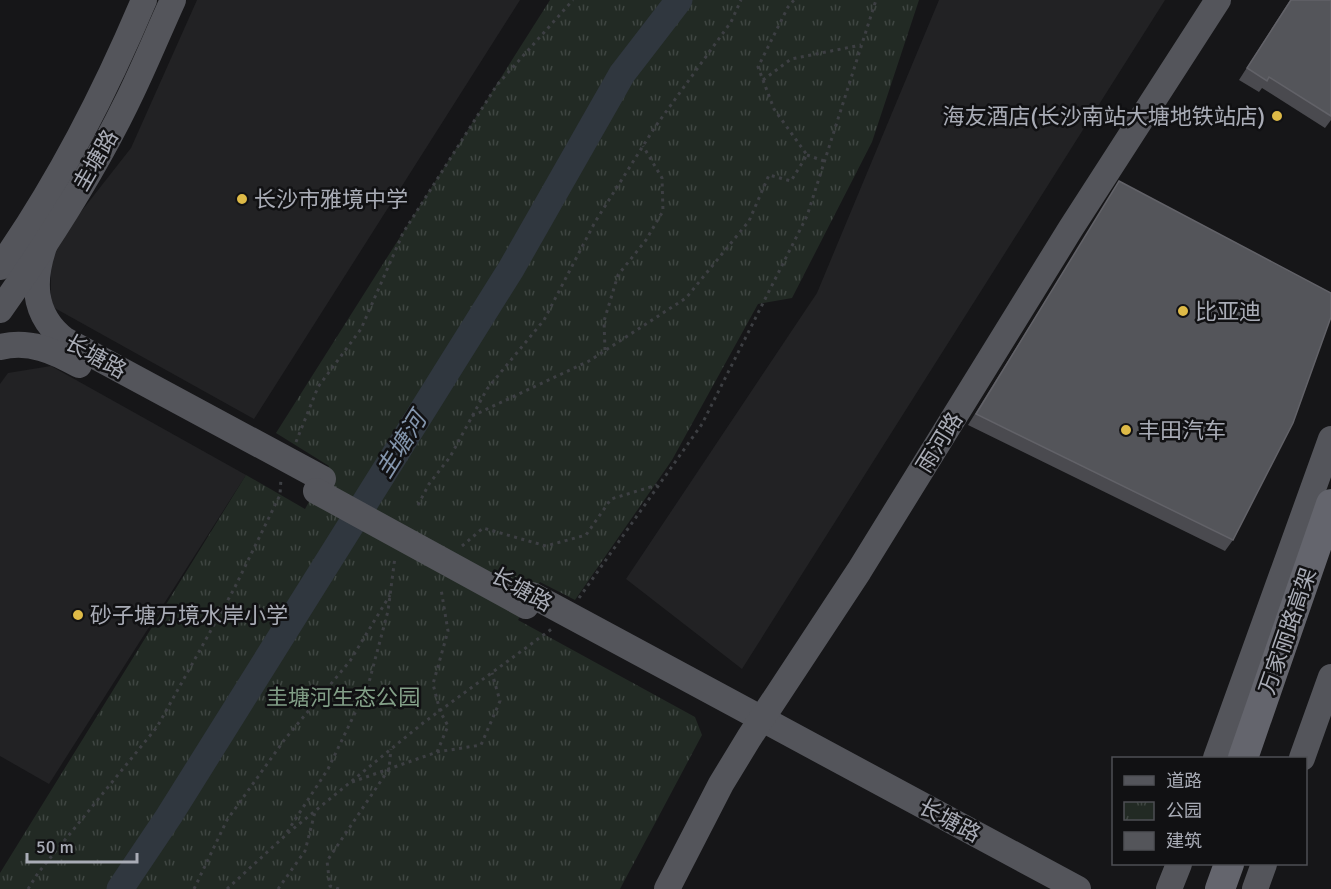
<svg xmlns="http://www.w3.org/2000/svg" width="1331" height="889" font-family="Signika,'Noto Sans SC',sans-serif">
	<defs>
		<pattern id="park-tufts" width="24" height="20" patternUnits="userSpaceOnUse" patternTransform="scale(1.5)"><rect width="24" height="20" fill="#222a24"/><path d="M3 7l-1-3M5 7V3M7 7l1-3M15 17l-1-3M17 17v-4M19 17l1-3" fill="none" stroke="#3f4642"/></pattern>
	</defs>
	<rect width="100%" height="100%" fill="#161618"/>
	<g fill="#222224">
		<path d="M 197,0 L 520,0 L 254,419 L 51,306 L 51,250 L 131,148 Z"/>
		<path d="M 939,0 L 1165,0 L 742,669 L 626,579 L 817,293 Z"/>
		<path d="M 51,366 L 246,475 L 49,784 L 0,756 L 0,384 L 8,373 Z"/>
	</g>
	<path fill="url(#park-tufts)" d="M 550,0 L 919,0 L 872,142 L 792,298 L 758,304 L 672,460 L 575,600 L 540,582 L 518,620 L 695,717 L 702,735 L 620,889 L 0,889 L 0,873 L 246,475 L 305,509 L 329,466 L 276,433 Z"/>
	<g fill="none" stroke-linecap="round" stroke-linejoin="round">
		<path stroke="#30373f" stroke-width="27" d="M 120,889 L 169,816 L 511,269 L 622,74 L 679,0"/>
		<g stroke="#3d3f43" stroke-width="3" stroke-dasharray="3 4.5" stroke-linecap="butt">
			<path d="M 763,80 L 791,59 L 861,45"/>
			<path d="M 807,155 L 824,161"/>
			<path d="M 605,350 L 604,321 L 618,275 L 646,240 L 663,211 L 662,178 L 643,146"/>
			<path d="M 472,416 L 589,361 L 686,298 L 749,221 L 769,175 L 791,181 L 807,155 L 774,109 L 758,67 L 788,7 L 794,0"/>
			<path d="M 296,442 L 318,387 L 361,329 L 403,233 L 497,85 L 573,0"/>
			<path d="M 418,505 L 429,484 L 450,457 L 487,389 L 544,320 L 595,222 L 655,127 L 731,22 L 741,0"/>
			<path d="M 462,546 L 483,528 L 546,546 L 586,535 L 611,499 L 657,485"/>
			<path d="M 579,598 L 702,424 L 807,216 L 876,0"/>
			<path d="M 437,752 L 448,726 L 440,711 L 433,684 L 448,631 L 441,589"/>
			<path d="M 352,782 L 437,752 L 481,745 L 500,701 L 492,673"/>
			<path d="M 287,832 L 328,769 L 368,686 L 388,611 L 395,557"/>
			<path d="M 28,889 L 38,873 L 157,727 L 234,589 L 280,495 L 281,478"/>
			<path d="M 194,889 L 227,820 L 285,739 L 350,661 L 390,595"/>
			<path d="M 227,889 L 288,833 L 423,723 L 553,628"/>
			<path d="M 278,889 L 305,851 L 315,812"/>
			<path d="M 339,889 L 330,886 L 327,861 L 389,769 L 391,749"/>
		</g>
		<g stroke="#54555b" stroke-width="26">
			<path d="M 46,241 C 32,278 31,314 65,340 L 323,479"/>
			<path d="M 0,267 C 59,183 104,95 144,0"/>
			<path d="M 0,310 C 46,245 91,176 126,104 C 143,70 157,35 173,0"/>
			<path d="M 0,347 C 30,340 54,351 79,365"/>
			<path d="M 532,595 L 1078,889"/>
			<path d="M 1216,758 L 1331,439"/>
			<path d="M 1302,758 L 1331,677"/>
			<path d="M 667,889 L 721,784 L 749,738 L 859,571 L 1071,228 L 1218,0"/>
			<path d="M 1169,889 L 1179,864"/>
			<path d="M 1255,889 L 1264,864"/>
		</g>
		<g stroke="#64656d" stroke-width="30">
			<path d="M 1243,758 L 1331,504"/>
			<path d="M 1220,889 L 1229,864"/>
		</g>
		<path stroke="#54555b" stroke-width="26" d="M 316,491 L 526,606"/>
	</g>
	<g fill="#4a4a4f">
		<path d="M 1290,0 L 1331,0 L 1331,120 L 1325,128 L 1262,88 L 1259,92 L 1239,80 Z"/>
		<path d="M 1119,181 L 1233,540 L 1225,551 L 968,425 L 1112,193 Z"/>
	</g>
	<g fill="#54555a" stroke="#626268" stroke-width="1.5">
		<path d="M 1291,0 L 1331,0 L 1331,116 L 1269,77 L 1267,81 L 1247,68 Z"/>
		<path d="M 1119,181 L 1331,293 L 1331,317 L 1293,423 L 1233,540 L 976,414 Z"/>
	</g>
	<g fill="#deba47" stroke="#111113" stroke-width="2">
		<circle cx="1277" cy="116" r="6"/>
		<circle cx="242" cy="199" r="6"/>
		<circle cx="1183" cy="311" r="6"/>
		<circle cx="1126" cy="430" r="6"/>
		<circle cx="78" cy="615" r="6"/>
	</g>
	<g text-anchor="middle" stroke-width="5" stroke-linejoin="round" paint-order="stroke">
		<g font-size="22" fill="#a9acb6" stroke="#111113" text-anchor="start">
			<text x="1265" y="124" text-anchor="end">海友酒店(长沙南站大塘地铁站店)</text>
			<text x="254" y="207">长沙市雅境中学</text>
			<text x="1195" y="319">比亚迪</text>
			<text x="1138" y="438">丰田汽车</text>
			<text x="90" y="623">砂子塘万境水岸小学</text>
		</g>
		<g font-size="22" fill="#a9acb6" stroke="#111113">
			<text transform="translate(95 160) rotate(-60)" y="8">圭塘路</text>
			<text transform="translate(96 356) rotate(29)" y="8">长塘路</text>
			<text transform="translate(939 442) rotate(-58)" y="8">雨河路</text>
			<text transform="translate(522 589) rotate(29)" y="8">长塘路</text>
			<text transform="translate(1287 631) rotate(-71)" y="8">万家丽路高架</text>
			<text transform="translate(950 820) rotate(28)" y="8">长塘路</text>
		</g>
		<g font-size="22" fill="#829f87" stroke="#111113">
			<text x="343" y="705">圭塘河生态公园</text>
		</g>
		<g font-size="24" font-style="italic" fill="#8496ad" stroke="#111113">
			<text transform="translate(401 445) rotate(-58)" y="8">圭塘河</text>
		</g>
	</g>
	<rect x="1112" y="757" width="195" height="108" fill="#111113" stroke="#4e4f54" stroke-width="1.5"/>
	<rect x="1124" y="776" width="30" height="9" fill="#54555b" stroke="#4e4f54" stroke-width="1.5"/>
	<text x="1166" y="787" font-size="18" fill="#a9acb6">道路</text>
	<rect x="1124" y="802" width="30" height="18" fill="url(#park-tufts)" stroke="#4e4f54" stroke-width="1.5"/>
	<text x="1166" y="817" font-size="18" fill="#a9acb6">公园</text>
	<rect x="1124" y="832" width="30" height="18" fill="#54555a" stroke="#4e4f54" stroke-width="1.5"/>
	<text x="1166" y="847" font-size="18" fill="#a9acb6">建筑</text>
	<path d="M27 853v9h110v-9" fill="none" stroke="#a9acb6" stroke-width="3"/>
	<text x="36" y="853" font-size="18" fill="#a9acb6" stroke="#111113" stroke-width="4.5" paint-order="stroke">50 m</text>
</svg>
